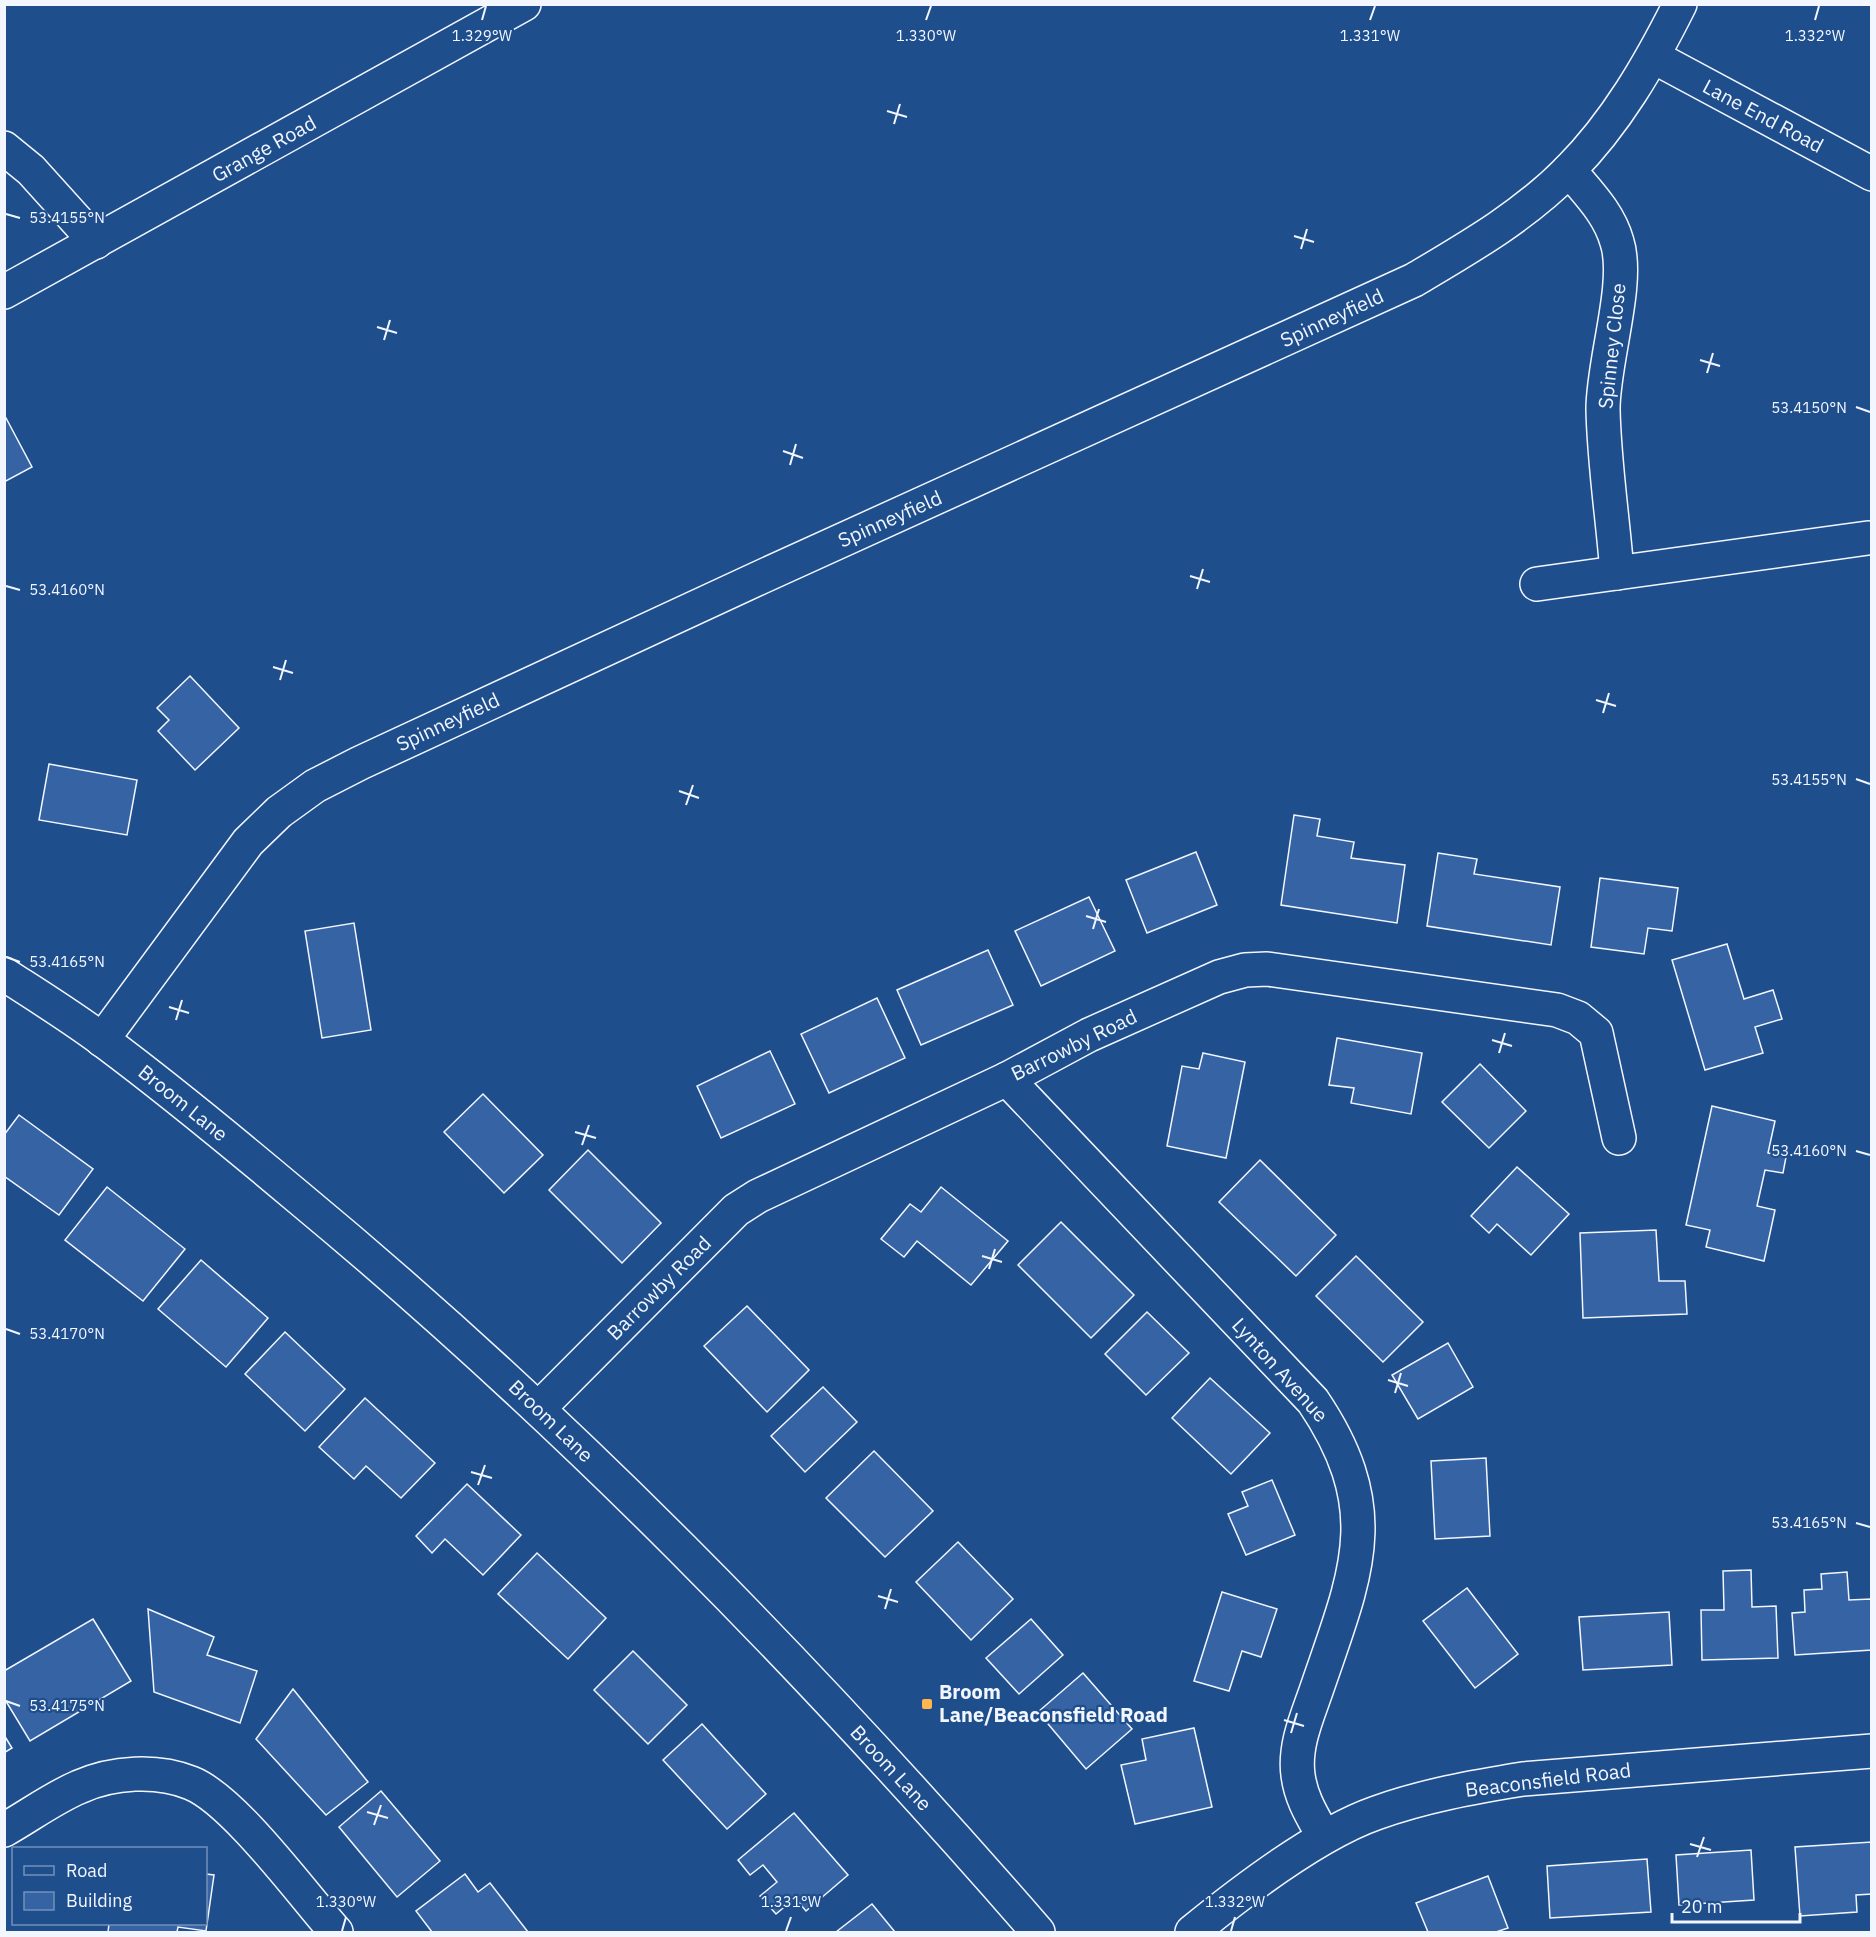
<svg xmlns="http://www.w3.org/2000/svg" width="1876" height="1937" font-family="'IBM Plex Sans',sans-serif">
	<rect width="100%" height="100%" fill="#1f4e8c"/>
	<g fill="#3563a3" stroke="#f2f6ff" stroke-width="1.5">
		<path d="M 6,418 L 32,467 L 4,482 L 4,419 Z"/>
		<path d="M 190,676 L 239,728 L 195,770 L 158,731 L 169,720 L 157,708 Z"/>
		<path d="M 49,764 L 137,780 L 127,835 L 39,820 Z"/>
		<path d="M 1294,815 L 1320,819 L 1317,836 L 1354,842 L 1351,858 L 1405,865 L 1397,923 L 1281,905 Z"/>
		<path d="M 1196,852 L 1217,905 L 1147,933 L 1126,880 Z"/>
		<path d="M 1438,853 L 1477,859 L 1474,874 L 1560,887 L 1551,945 L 1427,926 Z"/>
		<path d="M 1600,878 L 1678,888 L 1672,931 L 1648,928 L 1644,954 L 1591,947 Z"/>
		<path d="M 1089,897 L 1115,951 L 1041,986 L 1015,931 Z"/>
		<path d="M 354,923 L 371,1030 L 322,1038 L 305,931 Z"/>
		<path d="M 1727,944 L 1744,999 L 1773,990 L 1782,1019 L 1755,1027 L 1763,1053 L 1705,1070 L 1672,960 Z"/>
		<path d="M 988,950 L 1013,1005 L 921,1045 L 897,990 Z"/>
		<path d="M 877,998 L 905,1058 L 829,1093 L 801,1034 Z"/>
		<path d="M 1337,1038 L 1422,1053 L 1411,1114 L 1351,1103 L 1354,1088 L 1329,1085 Z"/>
		<path d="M 770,1051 L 795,1104 L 721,1138 L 697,1086 Z"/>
		<path d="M 1203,1053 L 1245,1062 L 1226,1158 L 1167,1146 L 1182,1066 L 1199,1069 Z"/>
		<path d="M 1480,1064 L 1526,1111 L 1489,1148 L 1442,1102 Z"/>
		<path d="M 483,1094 L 543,1155 L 504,1193 L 444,1132 Z"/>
		<path d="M 1712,1106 L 1775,1121 L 1768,1153 L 1786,1157 L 1783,1173 L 1765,1170 L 1757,1206 L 1775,1210 L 1764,1261 L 1706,1247 L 1710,1230 L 1686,1225 Z"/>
		<path d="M 19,1115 L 93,1169 L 59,1215 L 4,1176 L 4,1135 Z"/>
		<path d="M 588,1150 L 661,1223 L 622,1263 L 549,1190 Z"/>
		<path d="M 1260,1160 L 1336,1235 L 1296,1276 L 1219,1202 Z"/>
		<path d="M 1517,1167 L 1569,1214 L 1531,1255 L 1497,1224 L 1489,1233 L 1471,1216 Z"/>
		<path d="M 107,1187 L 185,1249 L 143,1301 L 65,1240 Z"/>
		<path d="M 941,1187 L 1008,1241 L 971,1285 L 917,1241 L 904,1257 L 881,1239 L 910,1204 L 921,1212 Z"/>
		<path d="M 1061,1222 L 1134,1295 L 1091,1338 L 1018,1265 Z"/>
		<path d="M 1656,1230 L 1659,1281 L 1685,1281 L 1687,1314 L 1583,1318 L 1580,1233 Z"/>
		<path d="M 1356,1256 L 1423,1322 L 1383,1362 L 1316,1296 Z"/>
		<path d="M 201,1260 L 268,1318 L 226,1367 L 158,1309 Z"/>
		<path d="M 747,1306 L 809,1370 L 767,1412 L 704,1346 Z"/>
		<path d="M 1147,1312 L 1189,1353 L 1146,1395 L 1105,1354 Z"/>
		<path d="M 285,1332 L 345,1389 L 305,1431 L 245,1374 Z"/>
		<path d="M 1448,1343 L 1473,1387 L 1418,1419 L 1392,1375 Z"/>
		<path d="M 1210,1378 L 1270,1433 L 1231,1474 L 1172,1418 Z"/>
		<path d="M 823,1387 L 857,1422 L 805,1472 L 771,1436 Z"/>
		<path d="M 365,1398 L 435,1463 L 401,1498 L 366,1466 L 354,1479 L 319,1447 Z"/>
		<path d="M 874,1451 L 933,1511 L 885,1557 L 826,1498 Z"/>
		<path d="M 1486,1458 L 1490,1536 L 1435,1539 L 1431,1461 Z"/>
		<path d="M 1272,1480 L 1295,1535 L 1246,1555 L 1228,1514 L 1248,1506 L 1242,1492 Z"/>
		<path d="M 467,1484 L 521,1535 L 483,1575 L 445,1539 L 432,1553 L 416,1536 Z"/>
		<path d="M 958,1542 L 1013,1599 L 971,1640 L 916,1582 Z"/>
		<path d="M 537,1553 L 606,1618 L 568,1659 L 498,1594 Z"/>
		<path d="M 1751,1570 L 1752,1607 L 1776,1606 L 1778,1658 L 1702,1660 L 1701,1610 L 1724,1610 L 1723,1571 Z"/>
		<path d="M 1847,1572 L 1849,1600 L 1871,1599 L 1872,1650 L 1795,1655 L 1792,1613 L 1805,1612 L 1804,1590 L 1822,1589 L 1821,1574 Z"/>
		<path d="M 1467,1588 L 1518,1654 L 1475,1688 L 1423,1621 Z"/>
		<path d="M 1222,1592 L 1277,1609 L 1261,1657 L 1242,1651 L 1229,1691 L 1194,1681 Z"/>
		<path d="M 148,1609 L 214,1637 L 207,1655 L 257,1671 L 240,1723 L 154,1692 Z"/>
		<path d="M 1669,1612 L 1672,1665 L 1583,1670 L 1579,1617 Z"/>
		<path d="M 93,1619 L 131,1681 L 30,1741 L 4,1698 L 4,1671 Z"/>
		<path d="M 1031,1619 L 1063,1655 L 1019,1694 L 986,1658 Z"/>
		<path d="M 633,1651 L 687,1705 L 648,1744 L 594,1690 Z"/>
		<path d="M 1083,1673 L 1132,1729 L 1086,1769 L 1038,1712 Z"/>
		<path d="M 293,1689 L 368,1782 L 326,1815 L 256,1739 Z"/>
		<path d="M 702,1724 L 766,1794 L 727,1829 L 663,1760 Z"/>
		<path d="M 1194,1728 L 1212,1807 L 1135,1824 L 1121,1765 L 1146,1760 L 1142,1739 Z"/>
		<path d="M 4,1735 L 12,1748 L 4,1753 Z"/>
		<path d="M 381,1791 L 440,1861 L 397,1897 L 339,1827 Z"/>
		<path d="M 794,1813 L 848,1875 L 806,1911 L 795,1898 L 776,1914 L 760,1896 L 777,1882 L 763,1865 L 750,1875 L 738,1860 Z"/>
		<path d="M 1872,1842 L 1872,1894 L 1856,1895 L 1857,1912 L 1800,1916 L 1795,1847 Z"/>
		<path d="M 1751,1850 L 1754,1900 L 1679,1905 L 1676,1855 Z"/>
		<path d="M 1647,1859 L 1651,1912 L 1550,1918 L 1547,1866 Z"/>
		<path d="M 206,1874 L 214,1875 L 206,1931 L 178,1927 L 177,1932 L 108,1932 L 109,1924 L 206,1924 Z"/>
		<path d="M 465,1874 L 478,1892 L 490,1883 L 528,1932 L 432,1932 L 416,1911 Z"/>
		<path d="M 1488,1876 L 1508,1928 L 1496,1932 L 1428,1932 L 1416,1903 Z"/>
		<path d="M 872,1904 L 895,1932 L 836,1932 Z"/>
	</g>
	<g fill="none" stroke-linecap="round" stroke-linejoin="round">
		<defs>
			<g id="street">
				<path d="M 1654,57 L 1872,174"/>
				<path d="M 4,148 L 31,170 L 96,242"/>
				<path d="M 1569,170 C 1588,193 1609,213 1617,242 C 1630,283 1603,361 1603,409 C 1604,463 1613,519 1617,573"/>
				<path d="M 4,292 L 524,4"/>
				<path d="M 1537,584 L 1868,538"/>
				<path d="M 102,1040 L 248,842 L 279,812 L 315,786 L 360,763 L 759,578 L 1414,280 C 1468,248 1524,216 1569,170 C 1616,123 1650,64 1680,4"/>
				<path d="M 1007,1079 L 1313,1401 C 1388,1512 1355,1576 1316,1691 C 1307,1717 1294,1746 1298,1775 C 1301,1799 1313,1817 1324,1837"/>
				<path d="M 539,1408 L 736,1210 L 758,1196 L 1007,1079 L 1089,1035 L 1219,977 L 1245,970 L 1267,969 L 1557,1010 L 1578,1018 L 1596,1033 L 1619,1138"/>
				<path d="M 4,1830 C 29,1816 53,1798 79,1787 C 112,1772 157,1769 191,1783 C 234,1800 303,1895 336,1932"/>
				<path d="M 1192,1932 C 1241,1892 1316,1834 1376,1813 C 1423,1796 1473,1787 1523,1779 L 1872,1751"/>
			</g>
			<path id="secondary" d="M 4,974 C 38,996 72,1017 104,1041 C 171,1091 235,1144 298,1197 C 566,1419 810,1670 1038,1932"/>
		</defs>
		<use href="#street" stroke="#f2f6ff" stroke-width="36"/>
		<use href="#secondary" stroke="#f2f6ff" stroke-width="36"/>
		<use href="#street" stroke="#1f4e8c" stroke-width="33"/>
		<use href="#secondary" stroke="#1f4e8c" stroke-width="33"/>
	</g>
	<path fill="none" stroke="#f2f6ff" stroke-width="2" d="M 482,20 L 486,6M 926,20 L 931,6M 1370,20 L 1375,6M 1815,20 L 1819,6M 887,111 L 907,117M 894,124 L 900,104M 6,214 L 20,218M 1294,236 L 1314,242M 1301,249 L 1307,229M 377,327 L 397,333M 384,340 L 390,320M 1700,360 L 1720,366M 1707,373 L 1713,353M 1856,407 L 1870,412M 783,451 L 803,458M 790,465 L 796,444M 1190,576 L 1210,582M 6,586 L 20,590M 1197,589 L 1203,569M 273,667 L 293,673M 280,680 L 286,660M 1596,700 L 1616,706M 1603,713 L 1609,693M 1856,779 L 1870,784M 679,791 L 699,798M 686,805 L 693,785M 1086,916 L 1106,922M 1093,929 L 1099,909M 6,957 L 20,962M 169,1007 L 189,1013M 176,1020 L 182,1000M 1492,1040 L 1512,1046M 1499,1053 L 1505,1033M 575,1132 L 596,1138M 582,1145 L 589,1125M 1856,1151 L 1870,1155M 982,1256 L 1002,1262M 989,1269 L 995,1249M 6,1329 L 20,1334M 1388,1380 L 1408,1386M 1395,1393 L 1401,1373M 471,1472 L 492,1478M 478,1485 L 485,1465M 1856,1523 L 1870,1527M 878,1596 L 898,1602M 885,1609 L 891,1589M 6,1701 L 20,1706M 1284,1720 L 1304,1726M 1291,1733 L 1297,1713M 367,1812 L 388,1818M 374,1825 L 381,1805M 1690,1844 L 1711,1850M 1697,1857 L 1704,1837M 342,1931 L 346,1917M 786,1931 L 791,1917M 1231,1931 L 1235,1917"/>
	<rect fill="#ffb74d" stroke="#1f4e8c" stroke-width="2" x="921" y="1698" width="12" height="12" rx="3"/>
	<g text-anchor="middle" stroke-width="4.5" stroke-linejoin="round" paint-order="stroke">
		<g font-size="20" fill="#f2f6ff" stroke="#1f4e8c">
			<text transform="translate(1763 116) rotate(28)" y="7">Lane End Road</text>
			<text transform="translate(264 149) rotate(-29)" y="7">Grange Road</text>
			<text transform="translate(1332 318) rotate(-25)" y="7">Spinneyfield</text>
			<text transform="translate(1612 346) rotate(-84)" y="7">Spinney Close</text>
			<text transform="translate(890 519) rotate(-24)" y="7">Spinneyfield</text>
			<text transform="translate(448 722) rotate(-25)" y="7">Spinneyfield</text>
			<text transform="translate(1074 1045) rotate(-26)" y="7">Barrowby Road</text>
			<text transform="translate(183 1103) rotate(39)" y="7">Broom Lane</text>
			<text transform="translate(659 1288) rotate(-45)" y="7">Barrowby Road</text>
			<text transform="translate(1280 1370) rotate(48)" y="7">Lynton Avenue</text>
			<text transform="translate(551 1421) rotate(44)" y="7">Broom Lane</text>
			<text transform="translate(891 1768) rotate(47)" y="7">Broom Lane</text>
			<text transform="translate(1548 1780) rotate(-7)" y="7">Beaconsfield Road</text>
		</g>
		<g font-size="20" font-weight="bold" fill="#f2f6ff" stroke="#1f4e8c" text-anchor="start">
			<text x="939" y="1699">Broom<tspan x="939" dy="23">Lane/Beaconsfield Road</tspan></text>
		</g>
	</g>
	<g font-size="15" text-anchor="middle" fill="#f2f6ff" stroke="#1f4e8c" stroke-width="4.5" stroke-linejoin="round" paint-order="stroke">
		<text x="482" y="41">1.329°W</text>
		<text x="926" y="41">1.330°W</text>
		<text x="1370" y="41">1.331°W</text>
		<text x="1815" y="41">1.332°W</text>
		<text x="67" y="223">53.4155°N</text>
		<text x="1809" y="413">53.4150°N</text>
		<text x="67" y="595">53.4160°N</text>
		<text x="1809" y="785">53.4155°N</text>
		<text x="67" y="967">53.4165°N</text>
		<text x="1809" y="1156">53.4160°N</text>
		<text x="67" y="1339">53.4170°N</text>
		<text x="1809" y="1528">53.4165°N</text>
		<text x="67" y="1711">53.4175°N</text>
		<text x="346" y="1907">1.330°W</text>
		<text x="791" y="1907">1.331°W</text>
		<text x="1235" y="1907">1.332°W</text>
	</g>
	<rect width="1876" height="1937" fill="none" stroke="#f2f6ff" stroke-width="12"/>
	<rect x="12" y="1847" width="195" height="78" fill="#1f4e8c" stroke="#7391ba" stroke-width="1.5"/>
	<rect x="24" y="1866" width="30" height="9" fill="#1f4e8c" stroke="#7391ba" stroke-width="1.5"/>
	<text x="66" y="1877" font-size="18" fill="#f2f6ff">Road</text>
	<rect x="24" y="1892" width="30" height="18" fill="#3563a3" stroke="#7391ba" stroke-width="1.5"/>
	<text x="66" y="1907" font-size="18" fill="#f2f6ff">Building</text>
	<path d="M1672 1913v9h128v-9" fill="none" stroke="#f2f6ff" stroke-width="3"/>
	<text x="1681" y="1913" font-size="18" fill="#f2f6ff" stroke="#1f4e8c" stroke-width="4.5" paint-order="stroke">20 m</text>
</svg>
